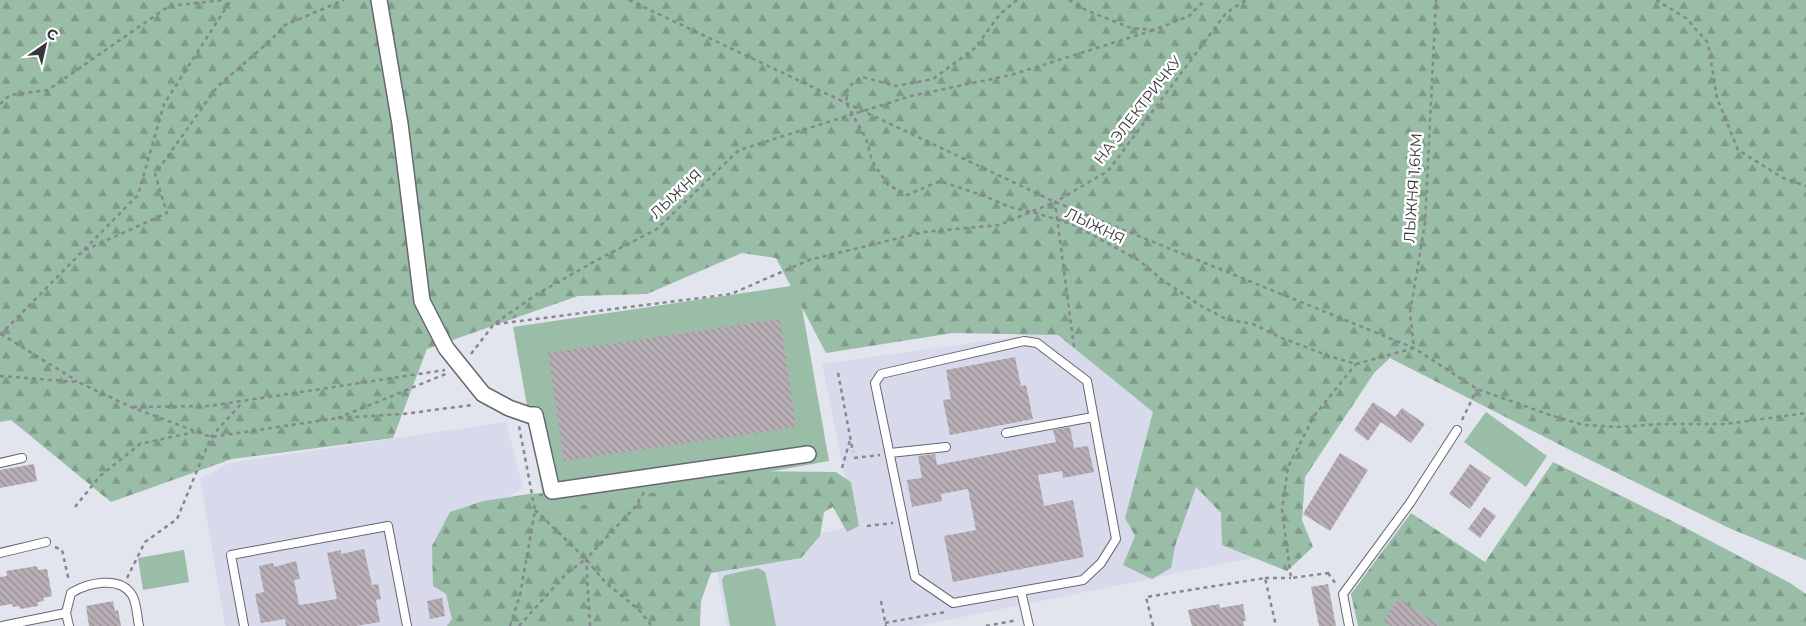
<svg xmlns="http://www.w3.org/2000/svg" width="1806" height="626" font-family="Montserrat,sans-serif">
	<defs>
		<pattern id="forest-firs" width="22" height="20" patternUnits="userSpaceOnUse" patternTransform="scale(1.25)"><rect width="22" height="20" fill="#99bda6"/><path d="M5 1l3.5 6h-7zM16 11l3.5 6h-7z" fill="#7e9a88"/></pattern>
		<pattern id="building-back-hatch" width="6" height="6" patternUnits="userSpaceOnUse" patternTransform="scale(1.25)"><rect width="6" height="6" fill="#b8aeb5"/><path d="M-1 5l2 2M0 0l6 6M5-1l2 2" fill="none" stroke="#968e94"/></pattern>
	</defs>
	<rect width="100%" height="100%" fill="#e2e4ee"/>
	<g fill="#d8daec">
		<path d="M 1228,307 L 1277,553 L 918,626 L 727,626 L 714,556 L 855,526 L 822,364 Z"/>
		<path d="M 506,422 L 523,488 L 462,523 L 482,626 L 225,626 L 200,479 L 229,463 Z"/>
	</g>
	<g fill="url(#forest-firs)">
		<path d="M 0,0 L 1806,0 L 1806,560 L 1729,528 L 1574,452 L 1390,358 L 1374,373 L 1305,477 L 1302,520 L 1313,547 L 1287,571 L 1222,545 L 1221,513 L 1196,487 L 1175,546 L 1171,568 L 1152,579 L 1123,565 L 1135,536 L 1125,518 L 1153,412 L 1058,335 L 953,333 L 826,353 L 776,258 L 742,253 L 647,294 L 578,296 L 427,349 L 393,438 L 232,459 L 111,502 L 11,420 L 0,422 Z"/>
		<path d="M 1553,462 L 1682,526 L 1790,583 L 1806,594 L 1806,626 L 1358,626 L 1351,594 L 1411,513 L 1485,562 Z"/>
		<path d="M 730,471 L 836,472 L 851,482 L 859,526 L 847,532 L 833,507 L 824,512 L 820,536 L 801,558 L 711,573 L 701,601 L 700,626 L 447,626 L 452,619 L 446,594 L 433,586 L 432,546 L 450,512 L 483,501 L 529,494 L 628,487 Z"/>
	</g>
	<g fill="#99bda6">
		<path d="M 798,285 L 829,461 L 546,512 L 513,327 Z"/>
		<path d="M 1486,412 L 1547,456 L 1526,487 L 1464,442 Z"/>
		<path d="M 184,550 L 189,582 L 143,590 L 138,558 Z"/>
		<path d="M 758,568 L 765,572 L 766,575 L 776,626 L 730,626 L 722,581 L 723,577 L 726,575 Z"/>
	</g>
	<g fill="url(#building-back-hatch)">
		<path d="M 780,319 L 796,427 L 564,461 L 548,353 Z"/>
		<path d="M 1015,357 L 1021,386 L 1026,385 L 1033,419 L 950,435 L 943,400 L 951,399 L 946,370 Z"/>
		<path d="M 1373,402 L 1395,417 L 1402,408 L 1425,424 L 1411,443 L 1381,422 L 1368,441 L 1354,430 Z"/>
		<path d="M 1070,427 L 1074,448 L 1088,446 L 1094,472 L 1063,478 L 1062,471 L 1038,475 L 1044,506 L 1073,500 L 1084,557 L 953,582 L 944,536 L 976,530 L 968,489 L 941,494 L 942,501 L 912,507 L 907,480 L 922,478 L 918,456 L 935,454 L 937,465 L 1056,442 L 1053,430 Z"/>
		<path d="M 1340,453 L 1368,470 L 1330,531 L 1303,514 Z"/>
		<path d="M 34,464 L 37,481 L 0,488 L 0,470 Z"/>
		<path d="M 1470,464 L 1491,478 L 1470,509 L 1449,494 Z"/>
		<path d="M 1484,507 L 1496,516 L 1480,538 L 1468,529 Z"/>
		<path d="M 364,549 L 372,585 L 378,584 L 381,599 L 376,600 L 380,622 L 356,626 L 286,626 L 285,619 L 261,623 L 255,594 L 264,592 L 259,566 L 273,563 L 274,567 L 296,561 L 300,579 L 294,580 L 299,605 L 337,599 L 327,553 L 341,550 L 341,554 Z"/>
		<path d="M 37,566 L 38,570 L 47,569 L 52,596 L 43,598 L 44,601 L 38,602 L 38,606 L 20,609 L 19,606 L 13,607 L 12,604 L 0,606 L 0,577 L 7,576 L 6,571 Z"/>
		<path d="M 1328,584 L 1336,626 L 1319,626 L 1311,587 Z"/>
		<path d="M 442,598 L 445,616 L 430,619 L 427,601 Z"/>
		<path d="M 1399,598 L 1440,626 L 1391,626 L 1383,621 Z"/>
		<path d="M 113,601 L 115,611 L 118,610 L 121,626 L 89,626 L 86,606 Z"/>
		<path d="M 1219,604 L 1220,608 L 1243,604 L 1246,621 L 1243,621 L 1244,626 L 1192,626 L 1188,610 Z"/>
	</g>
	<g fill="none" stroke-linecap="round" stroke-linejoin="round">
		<defs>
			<g id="lane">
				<path d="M 1024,341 L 1037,343 L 1087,381 L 1116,539 L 1101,563 L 1083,580 L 953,603 L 915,577 L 875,383 L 881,374 Z"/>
				<path d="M 1006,433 L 1093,417"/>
				<path d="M 890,453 L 946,447"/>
				<path d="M 0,463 L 22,458"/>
				<path d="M 0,553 L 46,542"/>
				<path d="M 1021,591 L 1029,626"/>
				<path d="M 66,613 L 71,593 C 87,583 120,575 132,595 C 137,603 137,617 139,626"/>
				<path d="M 2,626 L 66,613 L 69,626"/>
				<path d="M 244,626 L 231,555 L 388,526 L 407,626"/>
				<path d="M 1349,626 L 1343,594 L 1410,503 L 1457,430"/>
			</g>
			<path id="street" d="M 379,0 L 400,124 L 422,301 L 446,348 L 483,394 L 509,408 L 529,415 L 535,415 L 552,491 L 808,454"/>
		</defs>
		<use href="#lane" stroke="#666770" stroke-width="10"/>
		<use href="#street" stroke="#666770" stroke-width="18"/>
		<g stroke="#86878f" stroke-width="2.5" stroke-dasharray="4 4" stroke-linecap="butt">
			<path d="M 629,0 L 1055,202 L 1414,348 L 1477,389 L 1550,415 L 1584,425 L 1617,427 L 1661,424 L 1726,424 L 1806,413"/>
			<path d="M 1017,0 L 1000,14 L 975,48 L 933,79 L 896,86 L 862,77 L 848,87 L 846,103 L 866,138 L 872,161 L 888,185 L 907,195 L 940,181 L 987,197 L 1010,207 L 1036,213 L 1074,225 L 1140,261 L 1161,279 L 1201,306 L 1226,319 L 1253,324 L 1282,338 L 1329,356 L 1356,364"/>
			<path d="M 1069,0 L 1086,10 L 1131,28 L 1154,30 L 1189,16 L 1205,0"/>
			<path d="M 1656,0 L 1686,18 L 1708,43 L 1717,98 L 1738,150 L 1783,178 L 1806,186"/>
			<path d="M 0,104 L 10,95 L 48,90 L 169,6 L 224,0"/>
			<path d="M 85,250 L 167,213 L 155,174 L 217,87 L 271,40 L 285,25 L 344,0"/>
			<path d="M 496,324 L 731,294 L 809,260 L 924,232 L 999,225 L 1055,202"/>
			<path d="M 1,334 L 77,381"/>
			<path d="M 0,335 L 138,195 L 164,104 L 231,0"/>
			<path d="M 1074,347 L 1055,202 L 1108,171 L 1226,13 L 1246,0"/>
			<path d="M 471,354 L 494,324 L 537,294 L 597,260 L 657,229 L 739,150 L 911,96 L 1011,75 L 1154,30"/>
			<path d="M 1356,364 L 1414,348 L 1410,313 L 1425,223 L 1436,0"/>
			<path d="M 838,373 L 853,452"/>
			<path d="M 0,376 L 78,382 L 131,407 L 211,437 L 338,418 L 403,414 L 472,405"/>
			<path d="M 133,407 L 209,406 L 445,370"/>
			<path d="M 338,418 L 448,373"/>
			<path d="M 1462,420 L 1477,389"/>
			<path d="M 854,458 L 880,455"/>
			<path d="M 842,468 L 850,440"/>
			<path d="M 75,507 L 100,476 L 140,444 L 194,432"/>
			<path d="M 535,510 L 586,559 L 605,582 L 639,610 L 652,626"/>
			<path d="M 867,526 L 893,523"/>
			<path d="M 55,547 L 62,550 L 69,581"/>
			<path d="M 1328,573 L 1336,584"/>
			<path d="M 1329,573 L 1291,578 L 1282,510 L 1288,467 L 1314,416 L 1356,364"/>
			<path d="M 127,578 L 145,542 L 177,519 L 211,437 L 242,403"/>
			<path d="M 1265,578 L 1291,578"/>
			<path d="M 881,601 L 886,626"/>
			<path d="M 885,623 L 945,612"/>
			<path d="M 510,626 L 520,595 L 535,510 L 519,426"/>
			<path d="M 519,626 L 566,574 L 586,559"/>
			<path d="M 590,626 L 586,559 L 635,507 L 644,492"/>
			<path d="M 986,626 L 1017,620"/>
			<path d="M 1153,626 L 1146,597 L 1265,578 L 1276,626"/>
		</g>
		<use href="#lane" stroke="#fff" stroke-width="8"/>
		<use href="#street" stroke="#fff" stroke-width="15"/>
	</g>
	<g text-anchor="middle" stroke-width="5" stroke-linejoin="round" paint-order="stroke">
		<g font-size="15" fill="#36363b" stroke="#fff">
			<text transform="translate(1138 110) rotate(-52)" y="5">НА ЭЛЕКТРИЧКУ</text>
			<text transform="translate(1413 188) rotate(-86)" y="5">ЛЫЖНЯ 1,6КМ</text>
			<text transform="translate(676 194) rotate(-43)" y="5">ЛЫЖНЯ</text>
			<text transform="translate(1095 226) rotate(26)" y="5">ЛЫЖНЯ</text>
		</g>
	</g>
	<g transform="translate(45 45) rotate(34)" stroke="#ffffff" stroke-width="4" paint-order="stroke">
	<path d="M0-4L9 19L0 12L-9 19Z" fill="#36363b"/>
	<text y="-8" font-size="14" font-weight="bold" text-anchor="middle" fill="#36363b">С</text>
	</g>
</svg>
